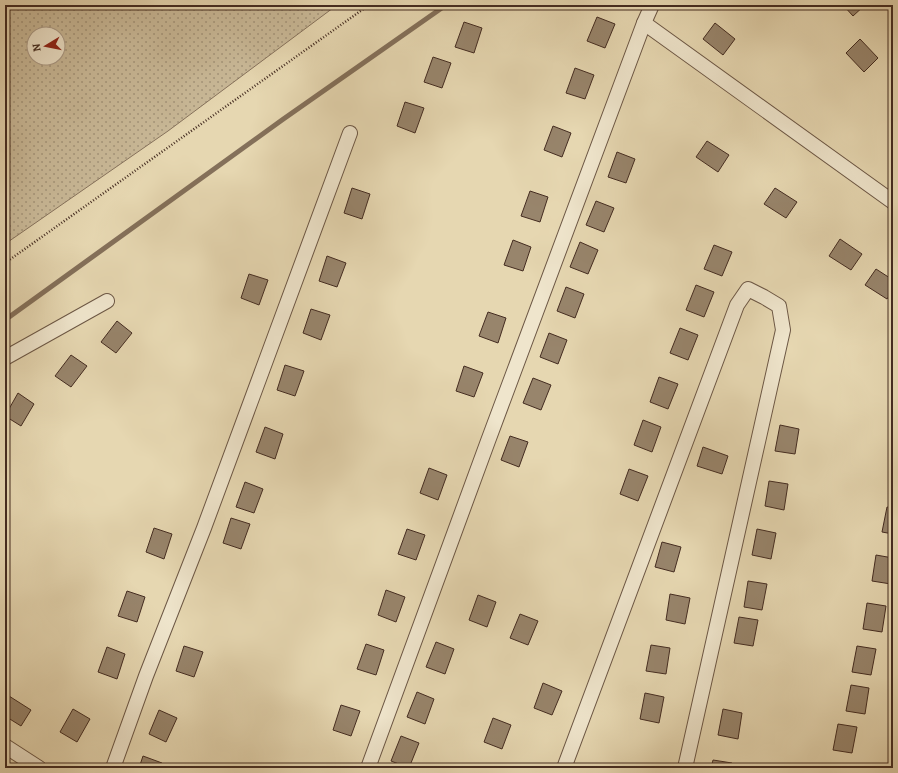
<svg xmlns="http://www.w3.org/2000/svg" width="898" height="773" font-family="Alegreya,serif">
	<defs>
		<pattern id="grass-dots" width="8" height="8" patternUnits="userSpaceOnUse"><rect width="8" height="8" fill="#caba99"/><path d="M2 2h.1M6 6h.1" fill="none" stroke="#a6977c" stroke-width="1.8" stroke-linecap="round"/></pattern>
	</defs>
	<rect width="100%" height="100%" fill="#e6d7b1"/>
	<filter id="stains"><feTurbulence type="fractalNoise" baseFrequency=".005" numOctaves="4"/><feColorMatrix values="0 0 0 0 .2 0 0 0 0 .09 0 0 0 0 .02 0 0 0 .5 -.17"/></filter>
	<radialGradient id="worn" r=".72"><stop offset=".6" stop-color="#630" stop-opacity="0"/><stop offset="1" stop-color="#630" stop-opacity=".3"/></radialGradient>
	<path fill="url(#grass-dots)" stroke="#87735d" fill-rule="evenodd" d="M 5,5 L 337,5 L 168,131 L 5,244 ZM 34,34 L 58,34 L 58,58 L 34,58 Z"/>
	<g fill="none" stroke-linecap="round" stroke-linejoin="round">
		<path stroke="#84705a" stroke-width="5" d="M 5,320 L 282,120 L 446,5"/>
	</g>
	<g fill="#98856c" stroke="#442c21">
		<path d="M 843,5 L 865,5 L 853,16 Z"/>
		<path d="M 597,17 L 615,24 L 605,48 L 587,41 Z"/>
		<path d="M 464,22 L 482,28 L 474,53 L 455,47 Z"/>
		<path d="M 715,23 L 735,39 L 723,55 L 703,39 Z"/>
		<path d="M 860,39 L 878,58 L 864,72 L 846,53 Z"/>
		<path d="M 433,57 L 451,63 L 442,88 L 424,82 Z"/>
		<path d="M 575,68 L 594,75 L 585,99 L 566,93 Z"/>
		<path d="M 405,102 L 424,108 L 415,133 L 397,126 Z"/>
		<path d="M 553,126 L 571,133 L 562,157 L 544,150 Z"/>
		<path d="M 707,141 L 729,155 L 718,172 L 696,157 Z"/>
		<path d="M 617,152 L 635,159 L 626,183 L 608,177 Z"/>
		<path d="M 352,188 L 370,194 L 362,219 L 344,213 Z"/>
		<path d="M 775,188 L 797,202 L 786,218 L 764,204 Z"/>
		<path d="M 530,191 L 548,197 L 540,222 L 521,216 Z"/>
		<path d="M 596,201 L 614,208 L 604,232 L 586,225 Z"/>
		<path d="M 840,239 L 862,254 L 851,270 L 829,256 Z"/>
		<path d="M 513,240 L 531,247 L 523,271 L 504,265 Z"/>
		<path d="M 580,242 L 598,250 L 588,274 L 570,267 Z"/>
		<path d="M 714,245 L 732,252 L 722,276 L 704,269 Z"/>
		<path d="M 327,256 L 346,263 L 337,287 L 319,281 Z"/>
		<path d="M 876,269 L 893,280 L 893,290 L 887,299 L 865,285 Z"/>
		<path d="M 249,274 L 268,280 L 259,305 L 241,298 Z"/>
		<path d="M 696,285 L 714,292 L 704,317 L 686,310 Z"/>
		<path d="M 566,287 L 584,294 L 575,318 L 557,311 Z"/>
		<path d="M 311,309 L 330,315 L 321,340 L 303,333 Z"/>
		<path d="M 488,312 L 506,318 L 498,343 L 479,336 Z"/>
		<path d="M 117,321 L 132,333 L 116,353 L 101,342 Z"/>
		<path d="M 680,328 L 698,335 L 688,360 L 670,353 Z"/>
		<path d="M 549,333 L 567,340 L 558,364 L 540,357 Z"/>
		<path d="M 71,355 L 87,366 L 71,387 L 55,376 Z"/>
		<path d="M 285,365 L 304,371 L 295,396 L 277,390 Z"/>
		<path d="M 464,366 L 483,373 L 474,397 L 456,391 Z"/>
		<path d="M 659,377 L 678,384 L 668,409 L 650,402 Z"/>
		<path d="M 533,378 L 551,385 L 541,410 L 523,403 Z"/>
		<path d="M 18,393 L 34,404 L 21,426 L 5,416 Z"/>
		<path d="M 643,420 L 661,427 L 652,452 L 634,445 Z"/>
		<path d="M 780,425 L 799,429 L 795,454 L 775,451 Z"/>
		<path d="M 265,427 L 283,434 L 275,459 L 256,452 Z"/>
		<path d="M 510,436 L 528,442 L 519,467 L 501,460 Z"/>
		<path d="M 703,447 L 728,456 L 722,474 L 697,466 Z"/>
		<path d="M 429,468 L 447,475 L 438,500 L 420,493 Z"/>
		<path d="M 629,469 L 648,476 L 638,501 L 620,494 Z"/>
		<path d="M 769,481 L 788,484 L 784,510 L 765,506 Z"/>
		<path d="M 245,482 L 263,489 L 254,513 L 236,507 Z"/>
		<path d="M 887,507 L 893,508 L 893,534 L 882,532 Z"/>
		<path d="M 231,518 L 250,524 L 241,549 L 223,543 Z"/>
		<path d="M 154,528 L 172,534 L 164,559 L 146,552 Z"/>
		<path d="M 407,529 L 425,535 L 416,560 L 398,554 Z"/>
		<path d="M 757,529 L 776,533 L 771,559 L 752,555 Z"/>
		<path d="M 662,542 L 681,547 L 674,572 L 655,567 Z"/>
		<path d="M 876,555 L 893,558 L 893,572 L 891,584 L 872,581 Z"/>
		<path d="M 748,581 L 767,584 L 762,610 L 744,607 Z"/>
		<path d="M 386,590 L 405,597 L 396,622 L 378,615 Z"/>
		<path d="M 127,591 L 145,597 L 137,622 L 118,616 Z"/>
		<path d="M 670,594 L 690,598 L 685,624 L 666,620 Z"/>
		<path d="M 478,595 L 496,602 L 487,627 L 469,620 Z"/>
		<path d="M 867,603 L 886,606 L 882,632 L 863,629 Z"/>
		<path d="M 520,614 L 538,621 L 528,645 L 510,638 Z"/>
		<path d="M 739,617 L 758,620 L 753,646 L 734,643 Z"/>
		<path d="M 436,642 L 454,649 L 445,674 L 426,667 Z"/>
		<path d="M 366,644 L 384,650 L 376,675 L 357,669 Z"/>
		<path d="M 651,645 L 670,648 L 666,674 L 646,671 Z"/>
		<path d="M 184,646 L 203,652 L 194,677 L 176,671 Z"/>
		<path d="M 857,646 L 876,649 L 871,675 L 852,672 Z"/>
		<path d="M 107,647 L 125,654 L 117,679 L 98,672 Z"/>
		<path d="M 543,683 L 562,691 L 552,715 L 534,708 Z"/>
		<path d="M 851,685 L 869,688 L 865,714 L 846,711 Z"/>
		<path d="M 417,692 L 434,699 L 425,724 L 407,717 Z"/>
		<path d="M 645,693 L 664,697 L 659,723 L 640,719 Z"/>
		<path d="M 9,696 L 31,710 L 21,726 L 5,716 L 5,702 Z"/>
		<path d="M 341,705 L 360,711 L 351,736 L 333,730 Z"/>
		<path d="M 73,709 L 90,719 L 77,742 L 60,732 Z"/>
		<path d="M 723,709 L 742,713 L 738,739 L 718,735 Z"/>
		<path d="M 159,710 L 177,718 L 166,742 L 149,734 Z"/>
		<path d="M 493,718 L 511,725 L 502,749 L 484,742 Z"/>
		<path d="M 838,724 L 857,727 L 852,753 L 833,750 Z"/>
		<path d="M 401,736 L 419,743 L 409,768 L 391,761 Z"/>
		<path d="M 143,756 L 162,763 L 160,768 L 139,768 Z"/>
		<path d="M 713,760 L 732,763 L 731,768 L 711,768 Z"/>
	</g>
	<g fill="none" stroke-linecap="round" stroke-linejoin="round">
		<defs>
			<g id="minor">
				<path d="M 644,23 L 893,202"/>
				<path d="M 5,358 L 107,301"/>
				<path d="M 5,746 L 39,768"/>
				<path d="M 113,768 L 146,676 L 204,528 L 350,133"/>
				<path d="M 368,768 L 488,441 L 644,23 L 652,5"/>
				<path d="M 564,768 L 737,305 L 748,289 L 764,297 L 779,306 L 783,330 L 685,768"/>
			</g>
		</defs>
		<use href="#minor" stroke="#6c5745" stroke-width="16"/>
		<path stroke="#442c21" stroke-width="2.5" stroke-dasharray="1 2" stroke-linecap="butt" d="M 5,263 L 369,5"/>
		<use href="#minor" stroke="#efe5cc" stroke-width="14"/>
	</g>
	<rect width="898" height="773" fill="none" stroke="#e6d7b1" stroke-width="20"/>
	<rect x="6" y="6" width="886" height="761" fill="none" stroke="#442c21" stroke-width="2"/>
	<rect x="10" y="10" width="878" height="753" fill="none" stroke="#442c21"/>
	<g transform="translate(46 46) rotate(260)"><circle r="19" fill="#efe5cc" stroke="#ab9b88"/>
	<path d="M0-3L7 15L0 10L-7 15Z" fill="#8f2418"/>
	<text y="-6" font-size="11" font-weight="bold" text-anchor="middle" fill="#442c21">N</text>
	</g>
	<rect width="100%" height="100%" filter="url(#stains)"/>
	<rect width="100%" height="100%" fill="url(#worn)"/>
</svg>
